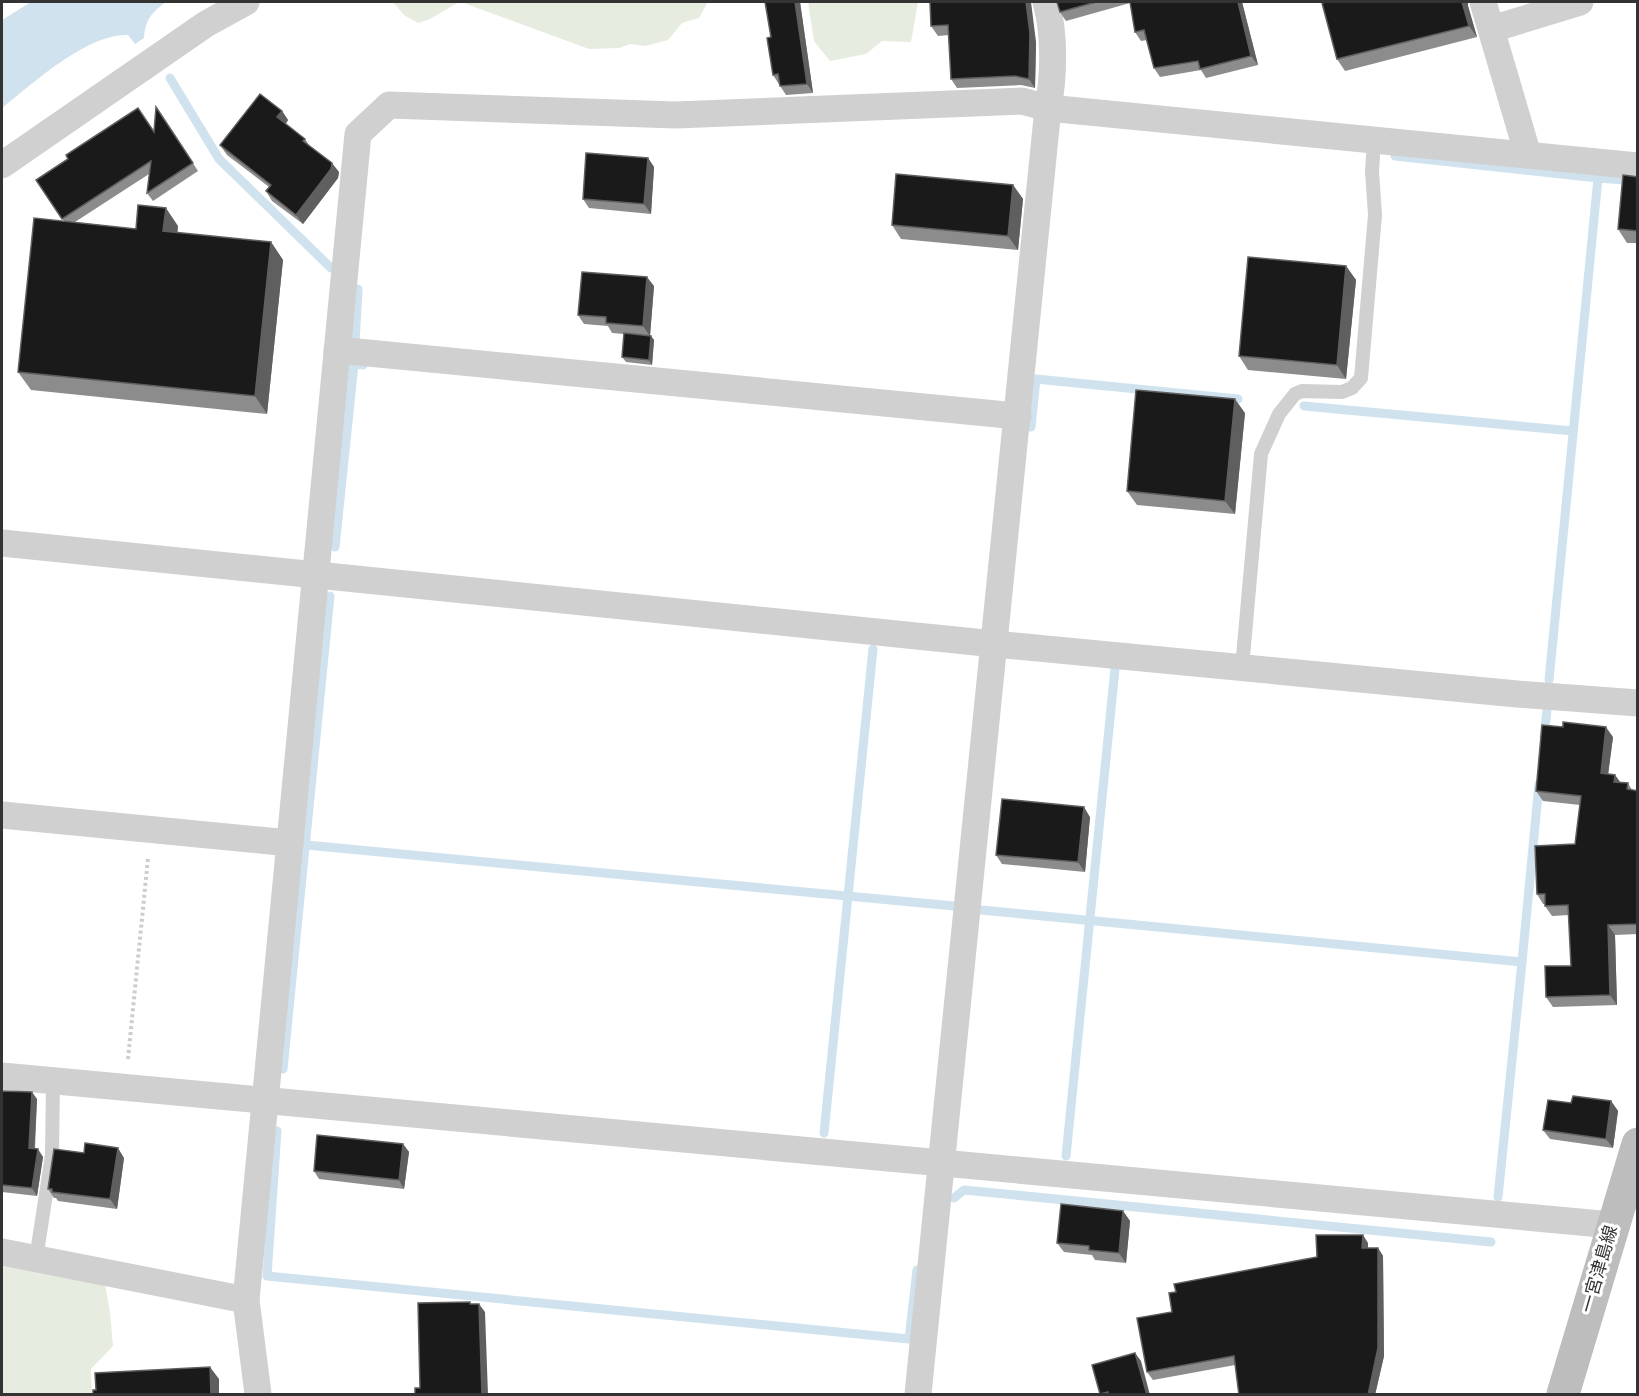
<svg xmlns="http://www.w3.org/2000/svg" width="1639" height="1396" font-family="'Asap Condensed','Noto Sans JP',sans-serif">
	<rect width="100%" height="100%" fill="#fff"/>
	<g fill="#e6ecdf">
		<path d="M 393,2 L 459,2 L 430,19 L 418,23 L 404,15 Z"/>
		<path d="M 461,2 L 708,2 L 699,18 L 682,23 L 668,40 L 645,46 L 630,44 L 619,48 L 589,49 Z"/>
		<path d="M 808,2 L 918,2 L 911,42 L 882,41 L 866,54 L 830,61 L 814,41 Z"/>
		<path d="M 2,1261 L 105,1284 L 110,1312 L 113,1346 L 91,1369 L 92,1394 L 2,1394 Z"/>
	</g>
	<path fill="#cfe2ee" d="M 31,2 L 166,2 C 152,12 145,20 144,38 L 135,44 L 128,35 C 88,33 32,84 2,108 L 2,20 Z"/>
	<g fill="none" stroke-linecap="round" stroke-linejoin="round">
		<g stroke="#cfe2ee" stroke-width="9">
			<path d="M 170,78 L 219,159 L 331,268"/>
			<path d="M 1395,156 L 1598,178"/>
			<path d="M 355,344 L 358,289"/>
			<path d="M 1304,406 L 1573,431"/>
			<path d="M 1031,427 L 1036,379 L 1238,399"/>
			<path d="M 335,547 L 354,364 L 363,365"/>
			<path d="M 1549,680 L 1598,178 L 1638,181"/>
			<path d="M 1544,737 L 1547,710"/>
			<path d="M 306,845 L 954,906"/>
			<path d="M 981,910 L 1522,962 L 1539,784"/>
			<path d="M 283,1069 L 330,596"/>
			<path d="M 277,1131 L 267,1276 L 909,1339 L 917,1270"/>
			<path d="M 824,1133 L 873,649"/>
			<path d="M 1066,1156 L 1115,669"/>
			<path d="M 1498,1197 L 1522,962"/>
			<path d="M 954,1198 L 964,1190 L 1491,1242"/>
		</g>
		<path stroke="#cdcdcd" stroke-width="4" stroke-dasharray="3 3" stroke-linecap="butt" d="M 128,1059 L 148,858"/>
		<g stroke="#d0d0d0" stroke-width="14">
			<path d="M 1242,668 L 1261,454 L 1279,414 L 1295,394 L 1302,391 L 1342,392 L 1352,388 L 1361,378 L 1375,215 L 1372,171 L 1374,140"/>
			<path d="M 36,1259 L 52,1155 L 53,1081"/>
		</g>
		<g stroke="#d0d0d0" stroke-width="27">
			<path d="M 1483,2 L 1528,155"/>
			<path d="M 1492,29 L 1580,2"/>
			<path d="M 2,165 L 206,24 L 246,2"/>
			<path d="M 337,350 L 1018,416"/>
			<path d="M 2,543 L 995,644 L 1517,694 L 1638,703"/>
			<path d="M 2,815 L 290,843"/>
			<path d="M 2,1076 L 1612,1225"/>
			<path d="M 2,1252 L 246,1300"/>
			<path d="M 258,1394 L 246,1300 L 358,134 L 389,105 L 676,115 L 1022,101 L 1048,108 L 1638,166"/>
			<path d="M 918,1394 L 1048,108 C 1054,77 1055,33 1046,2"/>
		</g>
		<path stroke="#bdbdbd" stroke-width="33" d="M 1563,1394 L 1638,1144"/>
	</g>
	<g fill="#8c8c8c">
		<path d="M 765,2 L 800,2 L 813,93 L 786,95 L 773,75 L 771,37 Z"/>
		<path d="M 930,2 L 1036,42 L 1035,88 L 1021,85 L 957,88 L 951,79 L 949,35 L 938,36 L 931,26 Z"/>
		<path d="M 1057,2 L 1242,2 L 1258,65 L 1206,78 L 1201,70 L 1160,77 L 1154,68 L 1147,40 L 1141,41 L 1135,32 L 1130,3 L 1066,21 L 1060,12 Z"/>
		<path d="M 1468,6 L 1477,37 L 1345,71 L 1337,59 Z"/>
		<path d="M 156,107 L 198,171 L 153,201 L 147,193 L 149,174 L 75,222 L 136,229 L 178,226 L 177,233 L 271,242 L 283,260 L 267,414 L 31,390 L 18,372 L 64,221 L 36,180 L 154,131 Z"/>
		<path d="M 282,111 L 288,120 L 286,124 L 305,139 L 309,145 L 339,172 L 338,178 L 303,224 L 272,201 L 266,191 L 269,187 L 227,155 L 220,145 Z"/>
		<path d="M 648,158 L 654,167 L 651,214 L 589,208 L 583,199 Z"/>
		<path d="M 1638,177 L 1638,243 L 1627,243 L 1618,229 Z"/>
		<path d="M 1013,185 L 1023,199 L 1018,250 L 901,239 L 892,225 Z"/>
		<path d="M 1346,266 L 1356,280 L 1346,379 L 1248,370 L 1239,356 Z"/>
		<path d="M 654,286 L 650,335 L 654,340 L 652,365 L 626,362 L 622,357 L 624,334 L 612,333 L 608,326 L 584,324 L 578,315 Z"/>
		<path d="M 1245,413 L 1235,514 L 1137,505 L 1127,491 Z"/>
		<path d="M 1613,737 L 1608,774 L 1615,775 L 1621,783 L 1628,783 L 1632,790 L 1638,791 L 1638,934 L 1615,935 L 1617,1005 L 1553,1007 L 1546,997 L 1571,966 L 1569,915 L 1552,916 L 1545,906 L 1545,904 L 1543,904 L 1537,894 L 1575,844 L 1580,805 L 1543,801 L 1536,791 Z"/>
		<path d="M 1090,817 L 1085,872 L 1002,864 L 996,855 Z"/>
		<path d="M 2,1091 L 37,1099 L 35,1149 L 43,1157 L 37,1196 L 2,1192 Z"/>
		<path d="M 1611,1101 L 1618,1111 L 1613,1148 L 1550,1139 L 1543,1130 L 1571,1103 Z"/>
		<path d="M 403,1144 L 409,1152 L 404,1189 L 319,1179 L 314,1171 Z"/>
		<path d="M 124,1158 L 117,1209 L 58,1201 L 56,1198 L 54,1198 L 48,1189 Z"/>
		<path d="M 1123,1211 L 1130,1221 L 1126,1263 L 1095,1260 L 1092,1255 L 1064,1252 L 1057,1243 Z"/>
		<path d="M 1368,1243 L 1368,1248 L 1378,1248 L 1383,1256 L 1384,1356 L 1375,1395 L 1239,1395 L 1235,1365 L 1153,1380 L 1147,1372 L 1172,1312 L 1317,1257 Z"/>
	</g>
	<g fill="#5f5f5f">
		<path d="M 795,2 L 800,2 L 813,93 L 807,84 Z"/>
		<path d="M 1026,2 L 1031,2 L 1036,42 L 1035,88 L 1029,79 Z"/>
		<path d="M 1238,2 L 1242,2 L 1258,65 L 1251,56 Z"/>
		<path d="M 1462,2 L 1468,2 L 1468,6 L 1477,37 L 1469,26 Z"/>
		<path d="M 282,111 L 288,120 L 283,127 L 277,117 Z"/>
		<path d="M 648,158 L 654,167 L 651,214 L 644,204 Z"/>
		<path d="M 332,163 L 339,172 L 338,178 L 303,224 L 296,215 Z"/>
		<path d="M 1013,185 L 1023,199 L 1018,250 L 1008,236 Z"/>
		<path d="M 166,208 L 178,226 L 176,249 L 163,231 Z"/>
		<path d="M 271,242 L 283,260 L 267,414 L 255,396 Z"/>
		<path d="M 1346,266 L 1356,280 L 1346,379 L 1337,365 Z"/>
		<path d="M 647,277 L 654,286 L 650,336 L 643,326 Z"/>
		<path d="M 651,336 L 654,340 L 652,365 L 649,360 Z"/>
		<path d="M 1235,399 L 1245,413 L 1235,514 L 1225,501 Z"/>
		<path d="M 1606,727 L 1613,737 L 1607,783 L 1601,773 Z"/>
		<path d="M 1615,775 L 1622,785 L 1614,782 Z"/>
		<path d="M 1084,807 L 1090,817 L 1085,872 L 1078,862 Z"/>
		<path d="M 1608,925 L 1615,935 L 1617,1005 L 1610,995 Z"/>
		<path d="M 32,1092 L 37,1099 L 34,1156 L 29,1148 Z"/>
		<path d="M 1611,1101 L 1618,1111 L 1613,1148 L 1606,1139 Z"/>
		<path d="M 403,1144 L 409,1152 L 404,1189 L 399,1180 Z"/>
		<path d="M 118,1148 L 124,1158 L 117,1209 L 110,1199 Z"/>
		<path d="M 38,1149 L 43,1157 L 37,1196 L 32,1188 Z"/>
		<path d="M 1123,1211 L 1130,1221 L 1126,1263 L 1119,1253 Z"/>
		<path d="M 1363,1235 L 1368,1243 L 1368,1256 L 1362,1248 Z"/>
		<path d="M 1378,1248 L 1383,1256 L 1384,1356 L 1375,1395 L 1368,1395 Z"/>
		<path d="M 479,1304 L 485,1312 L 488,1395 L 482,1395 Z"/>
		<path d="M 1135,1353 L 1141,1361 L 1150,1395 L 1147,1395 Z"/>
		<path d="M 210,1367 L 219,1379 L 219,1395 L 211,1395 Z"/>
	</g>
	<g fill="#1a1a1a" stroke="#5f5f5f" stroke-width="1.5">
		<path d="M 765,2 L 795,2 L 807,84 L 780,86 L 778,74 L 773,75 L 767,38 L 771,37 Z"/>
		<path d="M 930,2 L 1026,2 L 1030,33 L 1029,79 L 1015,76 L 951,79 L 948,25 L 931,26 Z"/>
		<path d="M 1057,2 L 1096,2 L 1060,12 Z"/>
		<path d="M 1130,2 L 1238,2 L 1251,56 L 1200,69 L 1198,61 L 1154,68 L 1144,30 L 1135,32 Z"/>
		<path d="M 1326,2 L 1462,2 L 1469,26 L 1337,59 L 1322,3 Z"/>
		<path d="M 260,94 L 282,111 L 277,117 L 305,139 L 303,141 L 332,163 L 331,169 L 296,215 L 266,191 L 271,185 L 220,145 Z"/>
		<path d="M 156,107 L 193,163 L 147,193 L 151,161 L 62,219 L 36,180 L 68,159 L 66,155 L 138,108 L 154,132 Z"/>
		<path d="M 586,153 L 648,158 L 644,204 L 583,199 Z"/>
		<path d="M 896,174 L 1013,185 L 1008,236 L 892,225 Z"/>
		<path d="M 1623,175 L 1638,177 L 1638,231 L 1618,229 Z"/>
		<path d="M 138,205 L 166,208 L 163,231 L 271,242 L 255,396 L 18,372 L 34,218 L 136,229 Z"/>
		<path d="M 1248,257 L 1346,266 L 1337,365 L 1239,356 Z"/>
		<path d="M 582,272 L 647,277 L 643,326 L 606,323 L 606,317 L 578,315 Z"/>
		<path d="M 624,333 L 651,336 L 649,360 L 622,357 Z"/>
		<path d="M 1136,390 L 1235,399 L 1225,501 L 1127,491 Z"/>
		<path d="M 1563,722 L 1606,727 L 1601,773 L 1615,775 L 1614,782 L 1628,783 L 1627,789 L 1638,791 L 1638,924 L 1608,925 L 1610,995 L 1546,997 L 1545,966 L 1571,966 L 1568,905 L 1545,906 L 1545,894 L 1537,894 L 1535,846 L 1575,844 L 1581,796 L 1536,791 L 1542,725 L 1563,727 Z"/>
		<path d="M 1002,799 L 1084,807 L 1078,862 L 996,855 Z"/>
		<path d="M 2,1091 L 32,1092 L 29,1148 L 38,1149 L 32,1188 L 2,1185 Z"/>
		<path d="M 1573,1096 L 1611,1101 L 1606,1139 L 1543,1130 L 1548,1100 L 1571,1103 Z"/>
		<path d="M 317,1135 L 403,1144 L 399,1180 L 314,1171 Z"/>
		<path d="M 85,1143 L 118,1148 L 110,1199 L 52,1192 L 52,1189 L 48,1189 L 54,1149 L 84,1153 Z"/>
		<path d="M 1061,1204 L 1123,1211 L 1119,1253 L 1089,1250 L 1089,1246 L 1057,1243 Z"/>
		<path d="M 1316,1235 L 1363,1235 L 1362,1248 L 1378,1248 L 1378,1348 L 1368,1395 L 1239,1395 L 1234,1356 L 1147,1372 L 1137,1318 L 1172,1312 L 1169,1293 L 1176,1292 L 1174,1284 L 1317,1257 Z"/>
		<path d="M 470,1302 L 470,1304 L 479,1304 L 482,1395 L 415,1395 L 415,1388 L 420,1388 L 418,1303 Z"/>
		<path d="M 1135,1353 L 1147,1395 L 1108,1395 L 1108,1392 L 1100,1394 L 1092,1365 Z"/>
		<path d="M 210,1367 L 211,1395 L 93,1395 L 93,1390 L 96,1390 L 95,1373 Z"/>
	</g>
	<g text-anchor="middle" stroke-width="6" stroke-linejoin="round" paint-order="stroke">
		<g font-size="18" fill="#333" stroke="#fff">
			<text transform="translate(1599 1269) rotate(-74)" y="6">一宮津島線</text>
		</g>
	</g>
	<rect width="1639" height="1396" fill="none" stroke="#333333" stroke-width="6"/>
</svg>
